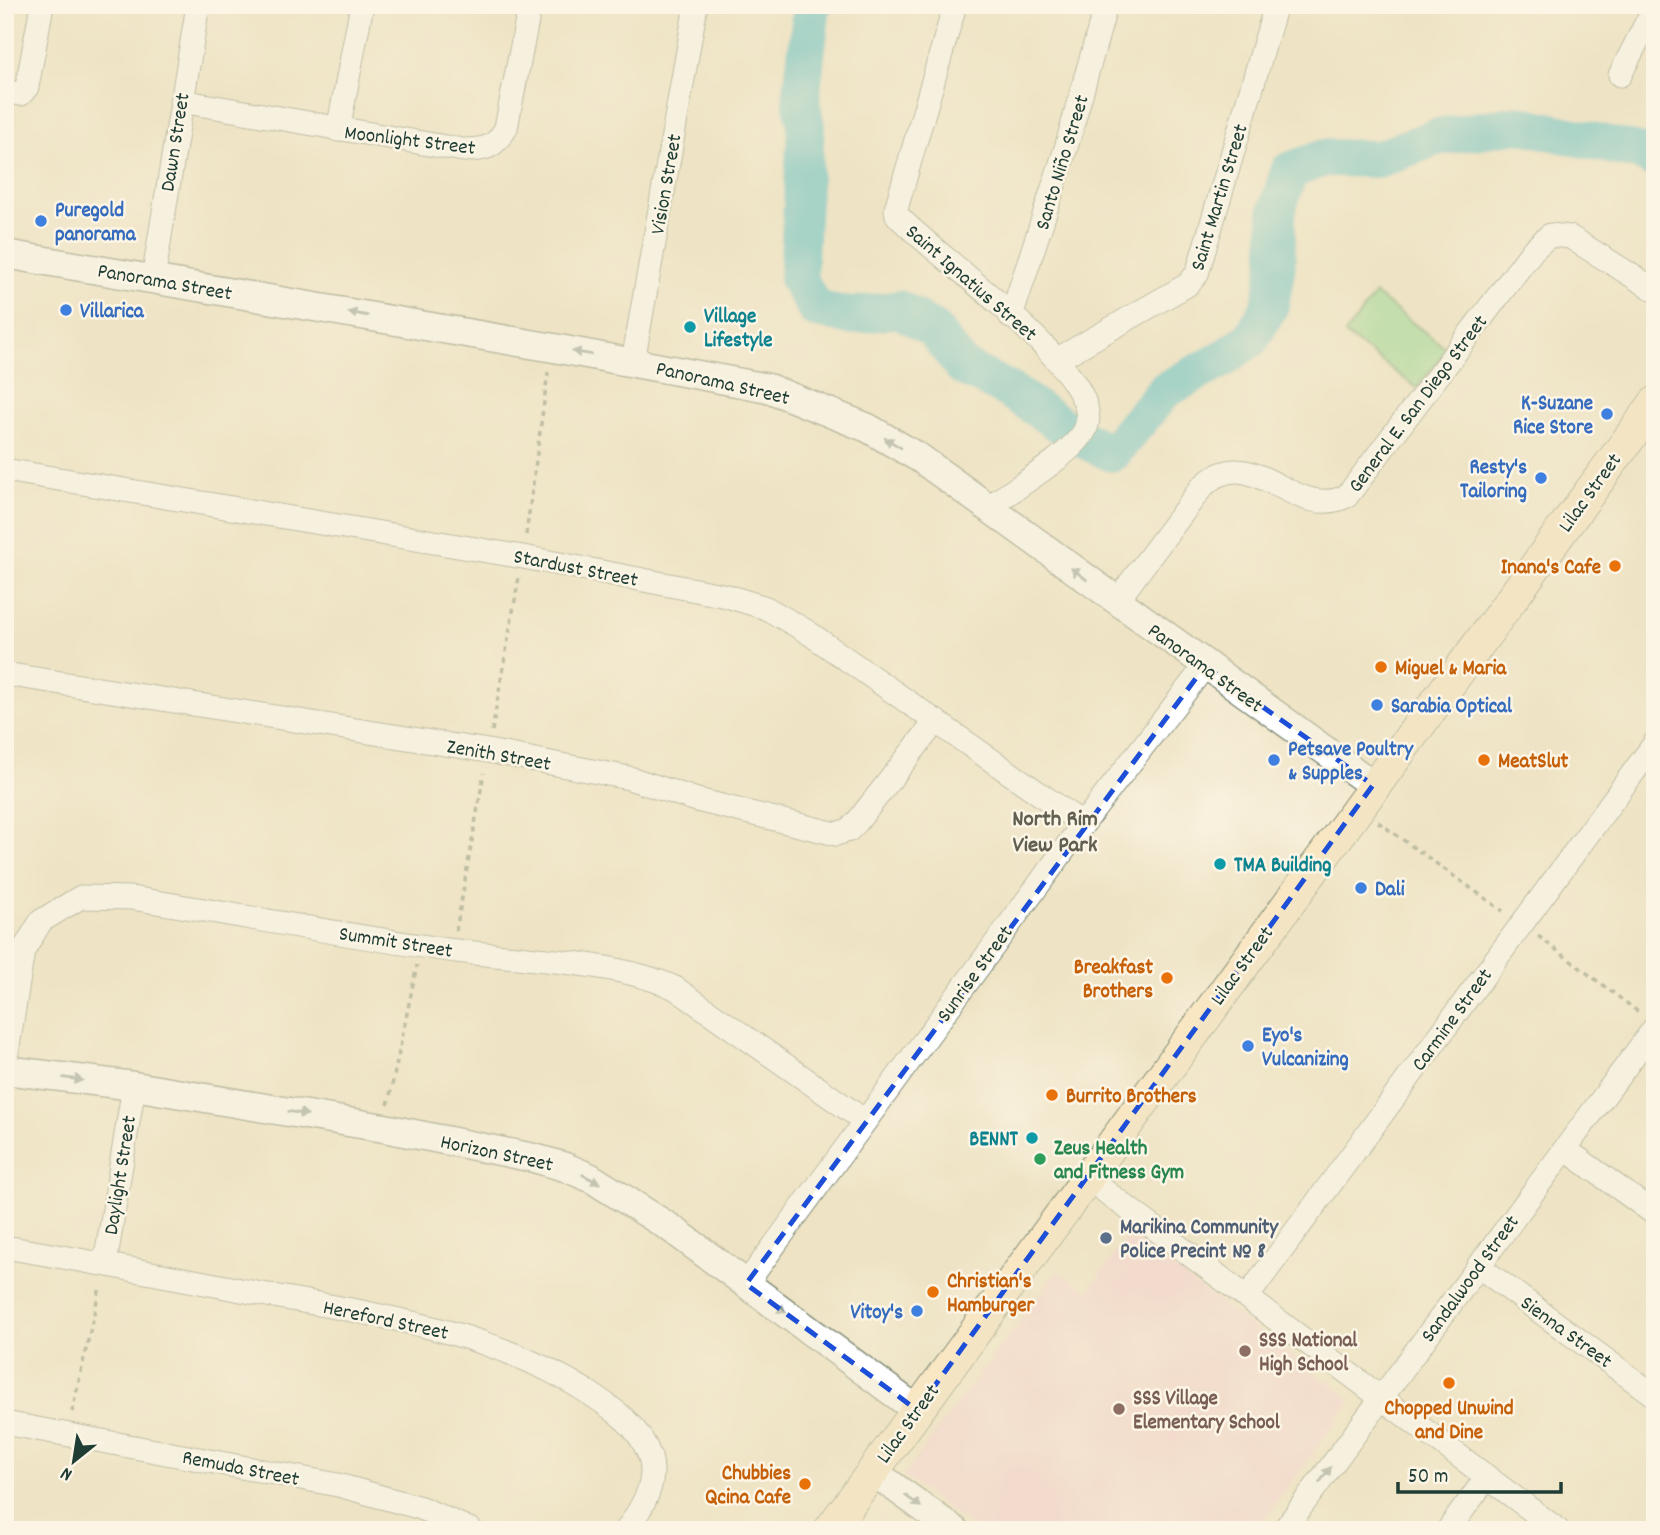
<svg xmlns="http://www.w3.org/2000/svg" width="1660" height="1535" font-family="Dekko,sans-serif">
	<rect width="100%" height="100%" fill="#fcf5e5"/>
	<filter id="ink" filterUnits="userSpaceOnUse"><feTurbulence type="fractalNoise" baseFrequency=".0143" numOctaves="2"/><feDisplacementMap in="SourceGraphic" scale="14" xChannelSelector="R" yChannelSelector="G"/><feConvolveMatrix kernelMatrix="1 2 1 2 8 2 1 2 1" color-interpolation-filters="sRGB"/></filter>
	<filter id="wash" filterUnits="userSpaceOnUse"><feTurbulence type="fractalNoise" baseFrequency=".00686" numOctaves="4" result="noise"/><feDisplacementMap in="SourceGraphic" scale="28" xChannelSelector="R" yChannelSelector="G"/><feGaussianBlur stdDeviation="1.57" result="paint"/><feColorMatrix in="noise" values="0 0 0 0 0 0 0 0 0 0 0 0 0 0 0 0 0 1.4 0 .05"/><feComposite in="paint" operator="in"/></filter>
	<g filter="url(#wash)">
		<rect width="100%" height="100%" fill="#eee3c4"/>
		<path fill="#f7cfd4" d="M 1127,1234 L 1352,1400 L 1256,1530 L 977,1530 L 903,1476 L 1057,1271 L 1089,1291 Z"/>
		<path fill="#92d790" stroke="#588a62" stroke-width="2" d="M 1375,294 L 1447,349 L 1417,388 L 1345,334 Z"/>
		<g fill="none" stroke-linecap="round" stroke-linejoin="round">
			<path stroke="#51bec9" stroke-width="38" d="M 812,5 L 801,100 L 806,127 L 798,279 L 816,309 L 850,316 L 899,309 L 933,329 L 963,367 L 1009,390 L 1082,439 L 1112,453 L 1165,390 L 1221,360 L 1251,339 L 1270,305 L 1277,265 L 1277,211 L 1289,171 L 1324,158 L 1378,159 L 1437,137 L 1518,124 L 1640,152 L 1655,160"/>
		</g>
	</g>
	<g filter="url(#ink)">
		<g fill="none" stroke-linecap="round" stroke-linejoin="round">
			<defs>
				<g id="minor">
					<path d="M 955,5 L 896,209 L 897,215 C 931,254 1112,376 1085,430 C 1073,454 1012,490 989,507"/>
					<path d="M 1620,75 L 1655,6"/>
					<path d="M 5,92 L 21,94 L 27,87 L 42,5"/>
					<path d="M 181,101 L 463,150 C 485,150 495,148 506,128 L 530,5"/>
					<path d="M 338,130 L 362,5"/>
					<path d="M 153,279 L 198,5"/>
					<path d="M 1011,317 L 1066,148 L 1106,5"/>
					<path d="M 1058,359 L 1187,285 L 1197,274 L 1276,5"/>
					<path d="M 633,362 L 696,5"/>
					<path d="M 5,470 L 523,557 L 727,596 L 766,608 L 806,631 L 1083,824"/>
					<path d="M 1116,602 L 1202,487 C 1253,437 1292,523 1347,496 L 1533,250 L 1550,235 L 1570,237 L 1655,290"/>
					<path d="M 5,674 L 488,751 L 629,778 L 697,800 L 836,834 L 849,830 L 857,822 L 936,721"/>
					<path d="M 5,1065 L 23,951 L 41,921 L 81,897 L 131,898 C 239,915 347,936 456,951 C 522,959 615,961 675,988 L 865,1121"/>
					<path d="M 1565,1149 L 1655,1214"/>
					<path d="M 1086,1177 L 1558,1530"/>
					<path d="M 5,1247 C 86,1261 166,1275 246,1291 C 363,1313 487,1327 589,1393 C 614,1409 640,1427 650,1457 C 658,1484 641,1508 627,1530"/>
					<path d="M 105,1264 L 134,1086"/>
					<path d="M 1478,1266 L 1655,1396"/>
					<path d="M 746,1284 L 1083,824 L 1205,666"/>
					<path d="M 1248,1296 L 1655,743"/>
					<path d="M 5,1423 L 338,1485 L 421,1508 L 471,1530"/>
					<path d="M 1284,1530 L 1655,1027"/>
					<path d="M 1448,1530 L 1487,1477"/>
				</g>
				<g id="tertiary">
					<path d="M 5,254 L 554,348 L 768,388 L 868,428 L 921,459 L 1373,785"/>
					<path d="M 5,1070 L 134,1086 L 384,1128 L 534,1158 L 565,1167 L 591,1178 L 672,1229 L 917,1410"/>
					<path d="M 872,1471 L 954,1530"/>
				</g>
				<path id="secondary" d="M 830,1530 L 1655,403"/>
			</defs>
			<use href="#minor" stroke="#86907c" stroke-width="25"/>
			<use href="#tertiary" stroke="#86907c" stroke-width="31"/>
			<use href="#secondary" stroke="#86907c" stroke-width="34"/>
			<g stroke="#86907c" stroke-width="3.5" stroke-dasharray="5 5" stroke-linecap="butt">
				<path d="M 526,535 L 548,372"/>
				<path d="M 492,731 L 519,577"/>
				<path d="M 1378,822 L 1503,911"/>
				<path d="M 456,931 L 484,773"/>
				<path d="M 1538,936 L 1641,1014"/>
				<path d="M 388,1105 L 417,965"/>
				<path d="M 72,1412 L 100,1287"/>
			</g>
			<use href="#minor" stroke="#fff" stroke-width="23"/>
			<use href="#tertiary" stroke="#fff" stroke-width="28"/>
			<use href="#secondary" stroke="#f9e7c3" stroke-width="32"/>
		</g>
		<defs><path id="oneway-solid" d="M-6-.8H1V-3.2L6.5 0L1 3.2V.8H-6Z" transform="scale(1.75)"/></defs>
		<g fill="#8f9e9a">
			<use href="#oneway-solid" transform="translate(358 314) rotate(-170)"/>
			<use href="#oneway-solid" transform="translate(582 353) rotate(-170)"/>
			<use href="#oneway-solid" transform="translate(893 443) rotate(-149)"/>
			<use href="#oneway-solid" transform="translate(1079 574) rotate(-143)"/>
			<use href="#oneway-solid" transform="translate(73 1079) rotate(7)"/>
			<use href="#oneway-solid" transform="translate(298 1113) rotate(10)"/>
			<use href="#oneway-solid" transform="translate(591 1179) rotate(27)"/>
			<use href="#oneway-solid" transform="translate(778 1307) rotate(37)"/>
			<use href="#oneway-solid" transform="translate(1325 1475) rotate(-54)"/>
			<use href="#oneway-solid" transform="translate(913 1501) rotate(36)"/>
		</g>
	</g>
	<path d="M0 0H1660V1535H0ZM 1205,666 L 1373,785 L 917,1410 L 746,1284 Z" fill="#eee3c4" fill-opacity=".55" fill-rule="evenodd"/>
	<path fill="none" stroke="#1d4ed8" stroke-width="5" stroke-dasharray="14 9" stroke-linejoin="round" d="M 1205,666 L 1373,785 L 917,1410 L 746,1284 Z"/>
	<g fill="#3f7fe0" stroke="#fcf5e5" stroke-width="2.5">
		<circle cx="41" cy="221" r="7"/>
		<circle cx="66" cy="310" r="7"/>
		<circle cx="1607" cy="414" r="7"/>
		<circle cx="1541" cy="478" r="7"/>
		<circle cx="1377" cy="705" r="7"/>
		<circle cx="1274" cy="760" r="7"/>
		<circle cx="1361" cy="888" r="7"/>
		<circle cx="1248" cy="1046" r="7"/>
		<circle cx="917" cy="1311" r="7"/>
	</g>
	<g fill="#0f9aa8" stroke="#fcf5e5" stroke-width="2.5">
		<circle cx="690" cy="327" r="7"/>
		<circle cx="1220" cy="864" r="7"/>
		<circle cx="1032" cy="1138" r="7"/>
	</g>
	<g fill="#e8710a" stroke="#fcf5e5" stroke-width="2.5">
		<circle cx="1615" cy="566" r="7"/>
		<circle cx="1381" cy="667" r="7"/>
		<circle cx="1484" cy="760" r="7"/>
		<circle cx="1167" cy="978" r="7"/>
		<circle cx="1052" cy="1095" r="7"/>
		<circle cx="933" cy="1292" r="7"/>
		<circle cx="1449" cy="1383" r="7"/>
		<circle cx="805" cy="1484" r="7"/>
	</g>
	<circle fill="#2e9e5b" stroke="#fcf5e5" stroke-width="2.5" cx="1040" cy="1159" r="7"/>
	<circle fill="#5c6f8a" stroke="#fcf5e5" stroke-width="2.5" cx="1106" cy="1238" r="7"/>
	<g fill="#8d6e63" stroke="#fcf5e5" stroke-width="2.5">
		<circle cx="1245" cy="1351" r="7"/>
		<circle cx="1119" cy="1409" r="7"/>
	</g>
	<g text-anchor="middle" stroke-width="5" stroke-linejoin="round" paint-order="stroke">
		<g font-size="21" fill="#1f3d34" stroke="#fcf5e5">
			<text transform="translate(410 139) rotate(7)" y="7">Moonlight Street</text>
			<text transform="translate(174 142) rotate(-81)" y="7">Dawn Street</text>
			<text transform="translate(1061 162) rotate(-73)" y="7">Santo Niño Street</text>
			<text transform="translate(665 184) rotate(-80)" y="7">Vision Street</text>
			<text transform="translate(1218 197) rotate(-73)" y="7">Saint Martin Street</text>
			<text transform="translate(165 281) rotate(10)" y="7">Panorama Street</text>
			<text transform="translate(972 282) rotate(41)" y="7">Saint Ignatius Street</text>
			<text transform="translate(723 382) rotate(13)" y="7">Panorama Street</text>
			<text transform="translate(1417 403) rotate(-53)" y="7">General E. San Diego Street</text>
			<text transform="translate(1589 492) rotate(-54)" y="7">Lilac Street</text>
			<text transform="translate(576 567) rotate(11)" y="7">Stardust Street</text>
			<text transform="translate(1206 667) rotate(36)" y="7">Panorama Street</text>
			<text transform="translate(499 754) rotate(10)" y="7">Zenith Street</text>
			<text transform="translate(396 941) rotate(9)" y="7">Summit Street</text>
			<text transform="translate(1241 965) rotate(-54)" y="7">Lilac Street</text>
			<text transform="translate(974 973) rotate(-54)" y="7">Sunrise Street</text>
			<text transform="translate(1451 1019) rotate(-54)" y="7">Carmine Street</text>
			<text transform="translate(497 1152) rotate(12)" y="7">Horizon Street</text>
			<text transform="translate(119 1175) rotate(-81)" y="7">Daylight Street</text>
			<text transform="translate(1469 1278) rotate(-54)" y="7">Sandalwood Street</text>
			<text transform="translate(386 1319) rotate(12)" y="7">Hereford Street</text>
			<text transform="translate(1567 1331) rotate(36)" y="7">Sienna Street</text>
			<text transform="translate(907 1423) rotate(-54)" y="7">Lilac Street</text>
			<text transform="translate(241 1467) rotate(11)" y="7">Remuda Street</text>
		</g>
		<g font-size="21" font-weight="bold" fill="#366cbe" stroke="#fcf5e5" text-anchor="start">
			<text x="55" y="216">Puregold<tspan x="55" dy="24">panorama</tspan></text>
			<text x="80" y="317">Villarica</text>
			<text x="1593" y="409" text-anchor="end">K-Suzane<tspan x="1593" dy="24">Rice Store</tspan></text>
			<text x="1527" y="473" text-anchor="end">Resty's<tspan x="1527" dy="24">Tailoring</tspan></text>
			<text x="1391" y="712">Sarabia Optical</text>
			<text x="1288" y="755">Petsave Poultry<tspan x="1288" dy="24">&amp; Supples</tspan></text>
			<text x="1375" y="895">Dali</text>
			<text x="1262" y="1041">Eyo's<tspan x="1262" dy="24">Vulcanizing</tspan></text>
			<text x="903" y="1318" text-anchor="end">Vitoy's</text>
		</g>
		<g font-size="21" font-weight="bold" fill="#0d838f" stroke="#fcf5e5" text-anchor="start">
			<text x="704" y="322">Village<tspan x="704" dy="24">Lifestyle</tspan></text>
			<text x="1234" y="871">TMA Building</text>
			<text x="1018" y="1145" text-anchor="end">BENNT</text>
		</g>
		<g font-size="21" font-weight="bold" fill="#c56008" stroke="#fcf5e5" text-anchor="start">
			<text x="1601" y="573" text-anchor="end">Inana's Cafe</text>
			<text x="1395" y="674">Miguel &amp; Maria</text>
			<text x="1498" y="767">MeatSlut</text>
			<text x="1153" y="973" text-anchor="end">Breakfast<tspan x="1153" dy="24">Brothers</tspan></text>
			<text x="1066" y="1102">Burrito Brothers</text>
			<text x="947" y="1287">Christian's<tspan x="947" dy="24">Hamburger</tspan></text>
			<text x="1449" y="1414" text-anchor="middle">Chopped Unwind<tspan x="1449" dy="24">and Dine</tspan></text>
			<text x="791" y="1479" text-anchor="end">Chubbies<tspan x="791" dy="24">Qcina Cafe</tspan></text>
		</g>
		<g font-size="21" font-weight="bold" fill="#27864d" stroke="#fcf5e5" text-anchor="start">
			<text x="1054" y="1154">Zeus Health<tspan x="1054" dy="24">and Fitness Gym</tspan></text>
		</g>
		<g font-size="21" font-weight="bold" fill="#4e5e75" stroke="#fcf5e5" text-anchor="start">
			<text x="1120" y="1233">Marikina Community<tspan x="1120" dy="24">Police Precint № 8</tspan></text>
		</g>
		<g font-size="21" font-weight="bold" fill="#785e54" stroke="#fcf5e5" text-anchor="start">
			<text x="1259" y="1346">SSS National<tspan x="1259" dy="24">High School</tspan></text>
			<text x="1133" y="1404">SSS Village<tspan x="1133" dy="24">Elementary School</tspan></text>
		</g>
		<g font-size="23" font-weight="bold" fill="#605f51" stroke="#fcf5e5">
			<text x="1055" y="825">North Rim<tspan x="1055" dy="26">View Park</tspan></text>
		</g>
	</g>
	<rect width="1660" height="1535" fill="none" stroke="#fcf5e5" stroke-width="28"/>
	<g transform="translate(74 1461) rotate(210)" stroke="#fcf5e5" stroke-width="5" paint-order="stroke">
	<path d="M0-5L12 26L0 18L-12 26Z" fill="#1f3d34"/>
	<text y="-10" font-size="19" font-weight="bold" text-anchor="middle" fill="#1f3d34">N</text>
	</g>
	<path d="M1398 1482v10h163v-10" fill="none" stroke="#1f3d34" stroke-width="3.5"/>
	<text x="1408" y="1482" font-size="21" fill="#1f3d34" stroke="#fcf5e5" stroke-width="5" paint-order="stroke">50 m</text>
</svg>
